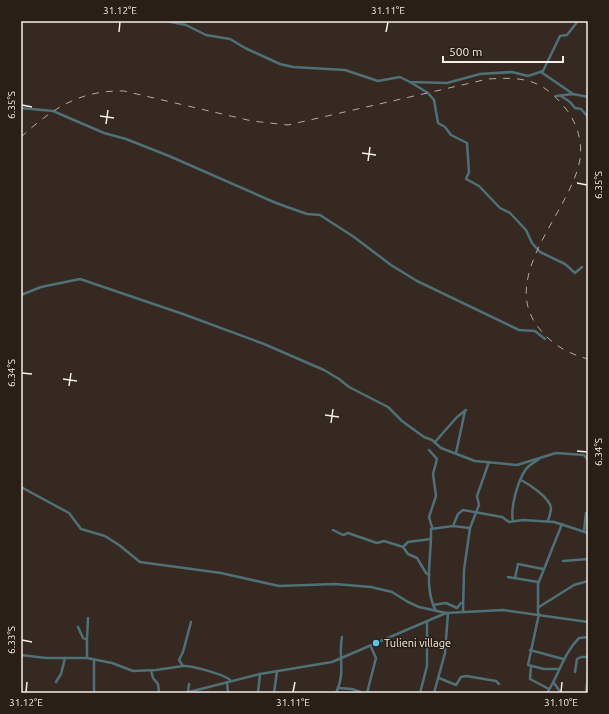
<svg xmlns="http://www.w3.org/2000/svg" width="609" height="714" font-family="Ubuntu,sans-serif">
	<rect width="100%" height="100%" fill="#352921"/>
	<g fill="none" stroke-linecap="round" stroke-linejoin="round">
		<g stroke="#507078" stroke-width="2.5">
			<path d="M 166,21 L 186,25 L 206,35 L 230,39 L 245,48 L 280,64 L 293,67 L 345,70 L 378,81 L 400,77 L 410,82 L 447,83 L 480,74 L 512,72 L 528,76 L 543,71 L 560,36 L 567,35 L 578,21"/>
			<path d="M 541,72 L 573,94"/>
			<path d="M 410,82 L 428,93 L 434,100 L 438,123 L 445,127 L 451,135 L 467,143 L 469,172 L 466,179 L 479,186 L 500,208 L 510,213 L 526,230 L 532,243 L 540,252 L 565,264 L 575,273 L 582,267"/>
			<path d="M 556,96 L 573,94 L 588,97"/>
			<path d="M 561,96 L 570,102 L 575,108 L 581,109 L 588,117"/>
			<path d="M 21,108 L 53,111 L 104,133 L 126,139 L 169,156 L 276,203 L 307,214 L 320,215 L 354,237 L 391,265 L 417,281 L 519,330 L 535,331 L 545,339"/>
			<path d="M 21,295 L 41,287 L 80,279 L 183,314 L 264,344 L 324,370 L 339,379 L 349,387 L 388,407 L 402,421 L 424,437 L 432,440 L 441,448 L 475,461 L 517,465 L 556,453 L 584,455 L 588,460"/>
			<path d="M 435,442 L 457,417 L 466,410"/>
			<path d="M 429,450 L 437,459 L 433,474 L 436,496 L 429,517 L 432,527"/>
			<path d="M 456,453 L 465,411"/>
			<path d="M 521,480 C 529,484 550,498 551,508 C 551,512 549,517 548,521"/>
			<path d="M 21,487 L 69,513 L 81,529 L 105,536 L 119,545 L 140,562 L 221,573 L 279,586 L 335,584 L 371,587 L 392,592 L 408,602 L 419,607 L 446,613"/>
			<path d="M 513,521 C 510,508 518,480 526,469 C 530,464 535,462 539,459"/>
			<path d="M 453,526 L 458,514 L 463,510 L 502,517 L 509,522 L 523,520 L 554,522 L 588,533"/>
			<path d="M 333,530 L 343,535 L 348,533 L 377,543 L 384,541 L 397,545 L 403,547 L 408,554 L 417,558 L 426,573 L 429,575"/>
			<path d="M 584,531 L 586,513 L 588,512"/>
			<path d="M 403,547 L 408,542 L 431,539"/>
			<path d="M 563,561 L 588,559"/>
			<path d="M 508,577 L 538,582"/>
			<path d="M 515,578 L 518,564 L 543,569"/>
			<path d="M 433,605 L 446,603 L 457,608 L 461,603"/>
			<path d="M 539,607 L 574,585 L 588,581"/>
			<path d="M 436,611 C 423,588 432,554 431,529 L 453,526 L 470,528"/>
			<path d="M 463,612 L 464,570 L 470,528 L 479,505 L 477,496 L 489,462"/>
			<path d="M 538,614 L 538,584 L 562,524"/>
			<path d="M 539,614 L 528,665 L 544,669 L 559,669"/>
			<path d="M 191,622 L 183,652 L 179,660 L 183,666 C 190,665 227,675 231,681"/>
			<path d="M 78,627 L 83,638 L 87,640 L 87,658"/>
			<path d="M 87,639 L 88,618"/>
			<path d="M 530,650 L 563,659"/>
			<path d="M 21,655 L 46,658 L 87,658 L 112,663 L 133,671 L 156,670 L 183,666"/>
			<path d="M 531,666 L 530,679 L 549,689"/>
			<path d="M 151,670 L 153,678 L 158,684 L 159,693"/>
			<path d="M 575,672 L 577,659 L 581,657 L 588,657"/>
			<path d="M 439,678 L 456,685 L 461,677 L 466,676 L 496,681 L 499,684"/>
			<path d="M 56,682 L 61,674 L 65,658"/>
			<path d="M 227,682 L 228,693"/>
			<path d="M 554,683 L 561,693"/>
			<path d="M 338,688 L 352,689 L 363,693"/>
			<path d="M 188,692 L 189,684"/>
			<path d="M 94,693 L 94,661"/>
			<path d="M 185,693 L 260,674 L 332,662 L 446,613 L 503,610 L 588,622"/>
			<path d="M 258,693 L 260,674"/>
			<path d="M 274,693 L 277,671"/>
			<path d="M 336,693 C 346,673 338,656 342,637"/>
			<path d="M 367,693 L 376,658 L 371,647"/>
			<path d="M 420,693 L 427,666 L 427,621"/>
			<path d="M 434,693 L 445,653 L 448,613"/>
			<path d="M 547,693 C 559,675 563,654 579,638 L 588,637"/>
			<path d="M 586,693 L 588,673"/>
		</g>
		<path stroke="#b4aaa4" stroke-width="1" stroke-dasharray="7 7" stroke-linecap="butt" d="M 21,137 C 53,108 80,90 124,91 L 252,121 L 288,125 L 488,79 C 520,77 539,78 561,103 C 575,118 583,138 580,159 C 572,210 498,275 538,327 C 552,345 567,353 588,359"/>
	</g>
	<path fill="none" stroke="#f5ede8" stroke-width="1.5" d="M 119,32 L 120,22M 386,32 L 388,22M 22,105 L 32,107M 100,116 L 114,118M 106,124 L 108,110M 362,153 L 376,155M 368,161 L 370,147M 577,183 L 587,185M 22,373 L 32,374M 63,379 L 77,381M 69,386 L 71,373M 325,415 L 339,417M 331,423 L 333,409M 577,451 L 587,452M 22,640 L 32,642M 26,692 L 27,682M 293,692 L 295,682M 561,692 L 562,682"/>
	<circle fill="#57c9e2" stroke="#2a1f17" stroke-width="1.5" cx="376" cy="643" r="4"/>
	<g text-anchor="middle" stroke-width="3" stroke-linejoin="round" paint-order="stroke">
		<g font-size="11" fill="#f5ede8" stroke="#2a1f17" text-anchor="start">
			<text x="384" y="647">Tulieni village</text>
		</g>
	</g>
	<rect width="609" height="714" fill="none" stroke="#2a1f17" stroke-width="44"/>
	<path d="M443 56v6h120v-6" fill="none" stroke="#f5ede8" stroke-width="2"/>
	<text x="449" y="56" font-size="12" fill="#f5ede8" stroke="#2a1f17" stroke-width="3" paint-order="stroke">500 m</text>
	<rect x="22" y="22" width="565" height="670" fill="none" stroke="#f5ede8" stroke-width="1.5"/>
	<g font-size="10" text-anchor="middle" fill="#f5ede8">
		<text x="120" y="14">31.12°E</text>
		<text x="388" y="14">31.11°E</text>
		<text transform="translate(11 105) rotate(-90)" y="4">6.35°S</text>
		<text transform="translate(598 185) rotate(-90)" y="4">6.35°S</text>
		<text transform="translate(11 373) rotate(-90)" y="4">6.34°S</text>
		<text transform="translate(598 452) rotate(-90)" y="4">6.34°S</text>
		<text transform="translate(11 640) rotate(-90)" y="4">6.33°S</text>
		<text x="26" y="706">31.12°E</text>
		<text x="293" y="706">31.11°E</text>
		<text x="561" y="706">31.10°E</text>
	</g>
</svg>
